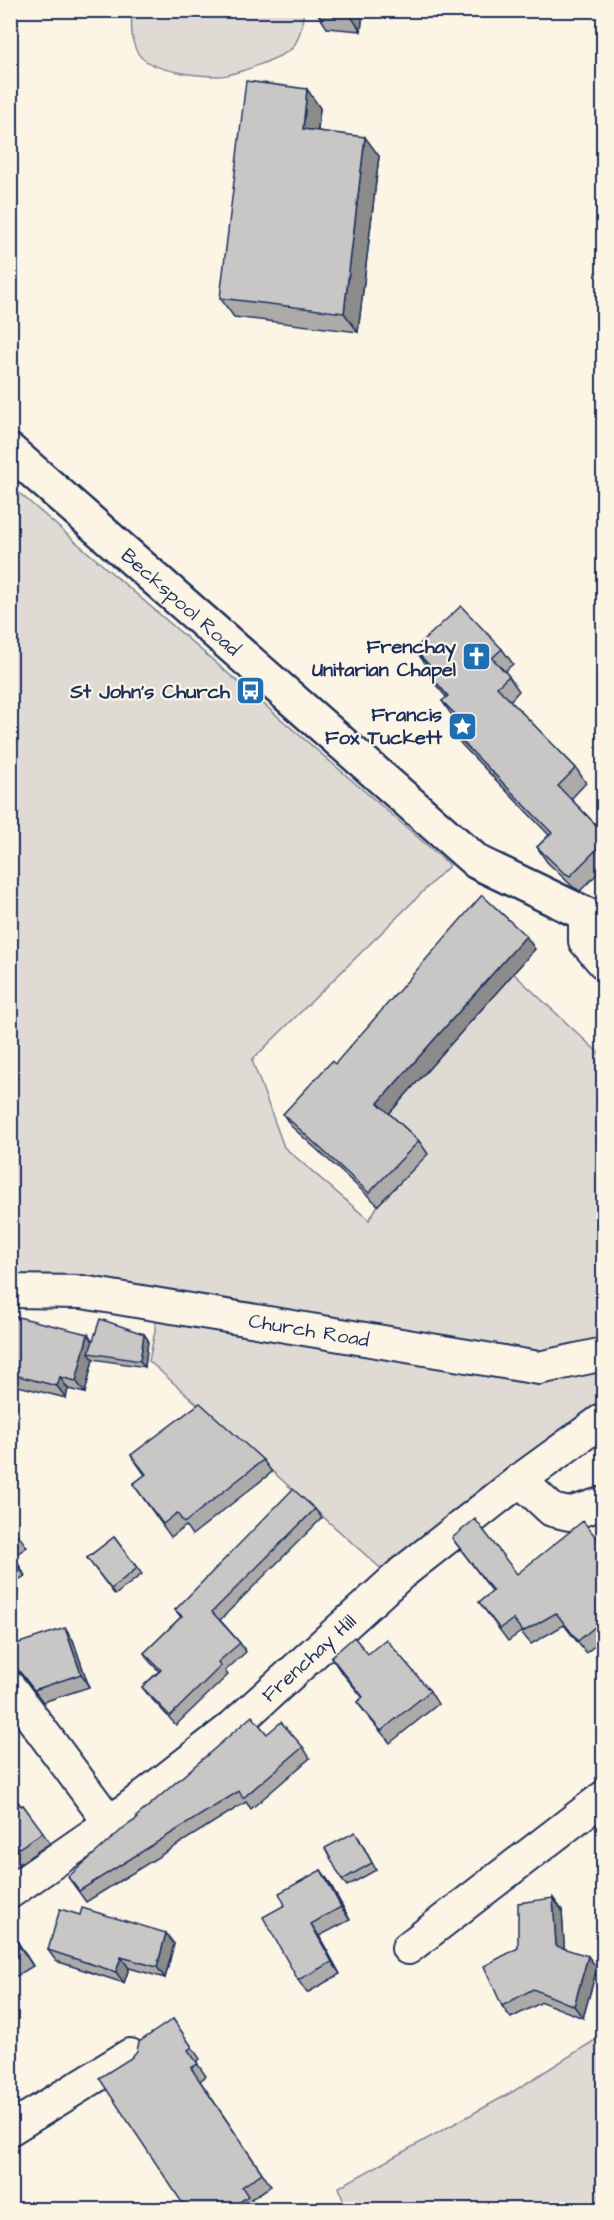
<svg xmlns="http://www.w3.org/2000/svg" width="614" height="2220" font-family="'Architects Daughter',sans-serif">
	<rect width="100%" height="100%" fill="#fcf5e5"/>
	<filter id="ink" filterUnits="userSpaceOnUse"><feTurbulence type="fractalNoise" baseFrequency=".0167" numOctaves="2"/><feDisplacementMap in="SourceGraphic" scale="12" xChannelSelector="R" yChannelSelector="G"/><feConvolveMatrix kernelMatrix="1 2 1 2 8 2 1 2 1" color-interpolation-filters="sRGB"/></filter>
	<g filter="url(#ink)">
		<g fill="#dfdbd4" stroke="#7d8599" stroke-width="1.5">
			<path d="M 132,11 L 132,10 L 304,11 C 302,23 301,35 294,46 C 286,57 232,76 218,76 C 198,76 158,72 142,58 C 130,47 131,26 132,11 Z"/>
			<path d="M 11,486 L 450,865 L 252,1060 L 284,1147 L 369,1220 L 378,1205 L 427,1154 L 387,1116 L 513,973 L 603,1057 L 603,1338 L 530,1352 L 84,1277 L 11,1274 Z"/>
			<path d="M 156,1316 L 497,1378 L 557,1380 L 603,1367 L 603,1398 L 516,1462 L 387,1574 L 149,1361 L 155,1331 Z"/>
			<path d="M 603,2035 L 603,2209 L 346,2209 L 339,2187 L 514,2091 Z"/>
		</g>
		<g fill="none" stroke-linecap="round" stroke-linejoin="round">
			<defs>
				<g id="minor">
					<path d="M 585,916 L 585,941 L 604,963"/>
					<path id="s1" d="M 10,1291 L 82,1292 L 539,1368 L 604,1354"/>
					<path d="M 520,1480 L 552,1510 L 569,1514 L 604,1503"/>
					<path d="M 10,1688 L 110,1823"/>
					<path id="s2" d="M 10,1892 L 110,1823 L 230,1729 L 402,1573 L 520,1480 L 604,1419"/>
					<path d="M 408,1948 L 604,1797"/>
					<path d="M 10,2129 L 130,2055"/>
				</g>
				<g id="tertiary">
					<path id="s3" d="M 10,451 L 477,862 L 604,923"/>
				</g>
			</defs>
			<use href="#minor" stroke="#1b2f5e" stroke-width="36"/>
			<use href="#tertiary" stroke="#1b2f5e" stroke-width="38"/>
			<use href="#minor" stroke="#fcf5e5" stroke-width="32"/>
			<use href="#tertiary" stroke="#fcf5e5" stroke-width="33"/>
		</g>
		<g fill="#acabaa" stroke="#1b2f5e" stroke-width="1.5">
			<path d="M 363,10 L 361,31 L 327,28 L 316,11 Z"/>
			<path d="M 320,108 L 318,131 L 379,156 L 358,332 L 234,317 L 220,298 Z"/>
			<path d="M 414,649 L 502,649 L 513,664 L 505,671 L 519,691 L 510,701 L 576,768 L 586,783 L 571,799 L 603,832 L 603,868 L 580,891 L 573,887 L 547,862 L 537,847 L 549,835 L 462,745 L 451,730 L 458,722 L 453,717 L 442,701 L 447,698 L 436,685 L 426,670 L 428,667 Z"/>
			<path d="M 535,949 L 389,1113 L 419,1141 L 428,1154 L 378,1205 L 291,1126 L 283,1114 L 335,1064 Z"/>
			<path d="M 10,1322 L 88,1334 L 93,1341 L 144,1334 L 148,1340 L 145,1367 L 93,1359 L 85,1393 L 68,1389 L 66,1398 L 10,1384 Z"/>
			<path d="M 131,1455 L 263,1460 L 272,1472 L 192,1535 L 186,1526 L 171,1537 L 133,1484 L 145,1475 Z"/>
			<path d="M 315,1509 L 322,1518 L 220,1620 L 240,1643 L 246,1652 L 225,1671 L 228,1675 L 176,1725 L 149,1696 L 142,1687 L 159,1671 L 150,1662 L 144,1653 L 181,1617 L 175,1610 Z"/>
			<path d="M 10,1531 L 19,1536 L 27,1547 L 14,1556 L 25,1576 L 10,1585 Z"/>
			<path d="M 114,1537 L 142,1574 L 115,1595 L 87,1558 Z"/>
			<path d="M 452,1538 L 517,1574 L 603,1546 L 603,1639 L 586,1653 L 564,1625 L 531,1644 L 521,1632 L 508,1641 L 479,1602 L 493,1592 Z"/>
			<path d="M 73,1640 L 89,1687 L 43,1702 L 13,1663 Z"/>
			<path d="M 368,1654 L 430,1691 L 438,1704 L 390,1743 L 366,1714 L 357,1702 L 363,1698 L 339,1669 L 331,1657 Z"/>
			<path d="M 267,1734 L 303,1747 L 310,1758 L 251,1809 L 246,1802 L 86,1902 L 68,1877 Z"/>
			<path d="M 10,1791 L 21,1806 L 23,1805 L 50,1843 L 10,1870 Z"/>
			<path d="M 359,1838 L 376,1870 L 347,1886 L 342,1880 Z"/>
			<path d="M 321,1870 L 329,1882 L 350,1920 L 319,1936 L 340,1974 L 307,1993 L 298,1980 L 285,1905 Z"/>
			<path d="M 553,1898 L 562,1910 L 564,1948 L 597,1968 L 583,2018 L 542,2002 L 511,2018 L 502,2006 L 518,1948 Z"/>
			<path d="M 10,1930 L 33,1966 L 10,1980 Z"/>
			<path d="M 174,1944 L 165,1978 L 129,1968 L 124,1983 L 56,1961 L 48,1950 Z"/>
			<path d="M 173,2019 L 200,2059 L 196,2062 L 206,2076 L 200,2081 L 271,2186 L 251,2199 L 257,2208 L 255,2210 L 187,2210 L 131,2058 Z"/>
		</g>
		<g fill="#8c8b8b" stroke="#1b2f5e" stroke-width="1.5">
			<path d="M 350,10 L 363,10 L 361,31 L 350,15 Z"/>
			<path d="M 307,89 L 320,108 L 316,148 L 303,129 Z"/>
			<path d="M 365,137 L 379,156 L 358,332 L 344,313 Z"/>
			<path d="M 526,936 L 535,949 L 387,1116 L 378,1103 Z"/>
			<path d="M 88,1334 L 96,1346 L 89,1353 L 93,1359 L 85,1393 L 76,1381 Z"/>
			<path d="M 144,1334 L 148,1340 L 145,1367 L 140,1361 Z"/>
			<path d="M 60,1377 L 68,1389 L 66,1398 L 57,1386 Z"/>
			<path d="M 10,1551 L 14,1556 L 25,1576 L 17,1565 Z"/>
			<path d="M 65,1628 L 73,1640 L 89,1687 L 81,1674 Z"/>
			<path d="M 321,1870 L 329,1882 L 350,1920 L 341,1907 Z"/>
			<path d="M 553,1898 L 562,1910 L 565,1958 L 556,1946 Z"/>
			<path d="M 311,1924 L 319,1936 L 340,1974 L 332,1962 Z"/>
			<path d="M 10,1930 L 33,1966 L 10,1932 Z"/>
			<path d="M 166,1933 L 174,1944 L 165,1978 L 157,1967 Z"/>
			<path d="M 588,1956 L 597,1968 L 583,2018 L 574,2006 Z"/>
			<path d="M 121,1957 L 129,1968 L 124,1983 L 116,1972 Z"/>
		</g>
		<g fill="#c8c7c6" stroke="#1b2f5e" stroke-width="1.5">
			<path d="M 316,10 L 350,10 L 350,15 L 316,11 Z"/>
			<path d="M 246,81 L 307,89 L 303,129 L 365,137 L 344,313 L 220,298 Z"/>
			<path d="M 461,606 L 502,649 L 492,658 L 509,676 L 497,687 L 576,768 L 558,786 L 603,832 L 603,843 L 570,876 L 563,872 L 537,847 L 552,833 L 451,730 L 461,720 L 442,701 L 448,696 L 426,670 L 430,666 L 414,649 Z"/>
			<path d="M 482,895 L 526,936 L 378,1103 L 419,1141 L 369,1193 L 283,1114 L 332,1061 L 335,1064 Z"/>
			<path d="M 14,1316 L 88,1334 L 76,1381 L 60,1377 L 57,1386 L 10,1374 L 10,1322 L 12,1322 Z"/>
			<path d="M 100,1319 L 144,1334 L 140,1361 L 89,1353 Z"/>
			<path d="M 200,1403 L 263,1460 L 184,1523 L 177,1513 L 163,1524 L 133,1484 L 146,1474 L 131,1455 Z"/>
			<path d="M 293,1489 L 315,1509 L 212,1612 L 240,1643 L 218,1662 L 221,1666 L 170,1716 L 142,1687 L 161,1670 L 144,1653 L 182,1616 L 175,1610 Z"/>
			<path d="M 475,1519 L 517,1574 L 583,1521 L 603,1546 L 603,1620 L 578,1641 L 556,1613 L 523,1632 L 513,1619 L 500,1629 L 479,1602 L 493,1591 L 452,1538 Z"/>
			<path d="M 10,1531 L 19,1536 L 10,1541 Z"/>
			<path d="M 114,1537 L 137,1568 L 111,1589 L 87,1558 Z"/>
			<path d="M 10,1553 L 17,1565 L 10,1569 Z"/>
			<path d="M 65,1628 L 81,1674 L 34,1690 L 13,1663 L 10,1654 L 10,1646 Z"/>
			<path d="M 354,1637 L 368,1654 L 386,1639 L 430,1691 L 381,1731 L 357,1702 L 363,1697 L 331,1657 Z"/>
			<path d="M 252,1716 L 267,1734 L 281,1722 L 303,1747 L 243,1798 L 239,1791 L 79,1891 L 68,1877 L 126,1826 L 137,1819 L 136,1817 Z"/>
			<path d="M 10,1791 L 21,1806 L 23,1805 L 43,1832 L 10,1854 Z"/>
			<path d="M 355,1832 L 372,1863 L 342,1880 L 325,1848 Z"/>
			<path d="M 321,1870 L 341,1907 L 311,1924 L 332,1962 L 298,1980 L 263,1917 L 285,1905 L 279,1893 Z"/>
			<path d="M 553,1898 L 556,1946 L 588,1956 L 574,2006 L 533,1989 L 502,2006 L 484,1966 L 518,1948 L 518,1903 Z"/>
			<path d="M 82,1908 L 166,1933 L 157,1967 L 121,1957 L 116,1972 L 48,1950 L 60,1909 L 80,1915 Z"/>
			<path d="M 10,1932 L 20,1947 L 10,1953 Z"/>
			<path d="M 173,2019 L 192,2047 L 188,2050 L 198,2064 L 191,2068 L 262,2173 L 242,2187 L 248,2196 L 228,2210 L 187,2210 L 99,2078 L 131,2058 L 137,2051 L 139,2042 Z"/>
		</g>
	</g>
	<defs>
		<symbol id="church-square" viewBox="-11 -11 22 22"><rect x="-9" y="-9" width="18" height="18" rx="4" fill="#1f6fb2" stroke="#fcf5e5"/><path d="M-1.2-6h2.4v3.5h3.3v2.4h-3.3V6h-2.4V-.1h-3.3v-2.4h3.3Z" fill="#fff"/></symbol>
		<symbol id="bus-square" viewBox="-11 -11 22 22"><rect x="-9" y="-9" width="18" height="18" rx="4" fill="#1f6fb2" stroke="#fcf5e5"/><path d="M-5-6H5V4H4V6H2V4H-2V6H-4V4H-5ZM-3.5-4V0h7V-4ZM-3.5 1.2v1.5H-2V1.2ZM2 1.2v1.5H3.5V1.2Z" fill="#fff"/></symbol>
		<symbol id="sight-square" viewBox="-11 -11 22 22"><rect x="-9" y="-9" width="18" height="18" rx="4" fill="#1f6fb2" stroke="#fcf5e5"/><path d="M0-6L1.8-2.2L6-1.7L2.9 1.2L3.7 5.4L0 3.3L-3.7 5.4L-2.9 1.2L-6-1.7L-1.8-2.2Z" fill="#fff"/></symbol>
	</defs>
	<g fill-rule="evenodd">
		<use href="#church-square" x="460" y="640" width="33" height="33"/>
		<use href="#bus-square" x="234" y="674" width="33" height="33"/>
		<use href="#sight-square" x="446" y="710" width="33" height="33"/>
	</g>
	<g text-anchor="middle" stroke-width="4.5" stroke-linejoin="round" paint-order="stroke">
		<g font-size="20" fill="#1b2f5e" stroke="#fcf5e5">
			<text dy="7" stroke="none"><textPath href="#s3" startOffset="228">Beckspool Road</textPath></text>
			<text dy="7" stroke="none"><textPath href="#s1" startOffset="302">Church Road</textPath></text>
			<text dy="7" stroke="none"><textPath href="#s2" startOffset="380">Frenchay Hill</textPath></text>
		</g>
		<g font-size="20" font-weight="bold" fill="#1b2f5e" stroke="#fcf5e5" text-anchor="end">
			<text x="456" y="653">Frenchay<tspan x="456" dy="23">Unitarian Chapel</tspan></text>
			<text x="230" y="698">St John's Church</text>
			<text x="442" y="721">Francis<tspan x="442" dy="23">Fox Tuckett</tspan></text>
		</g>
	</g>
	<rect width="614" height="2220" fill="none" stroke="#fcf5e5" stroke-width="36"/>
	<rect x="18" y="18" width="578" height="2184" fill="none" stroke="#1b2f5e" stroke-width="2" filter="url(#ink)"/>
</svg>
